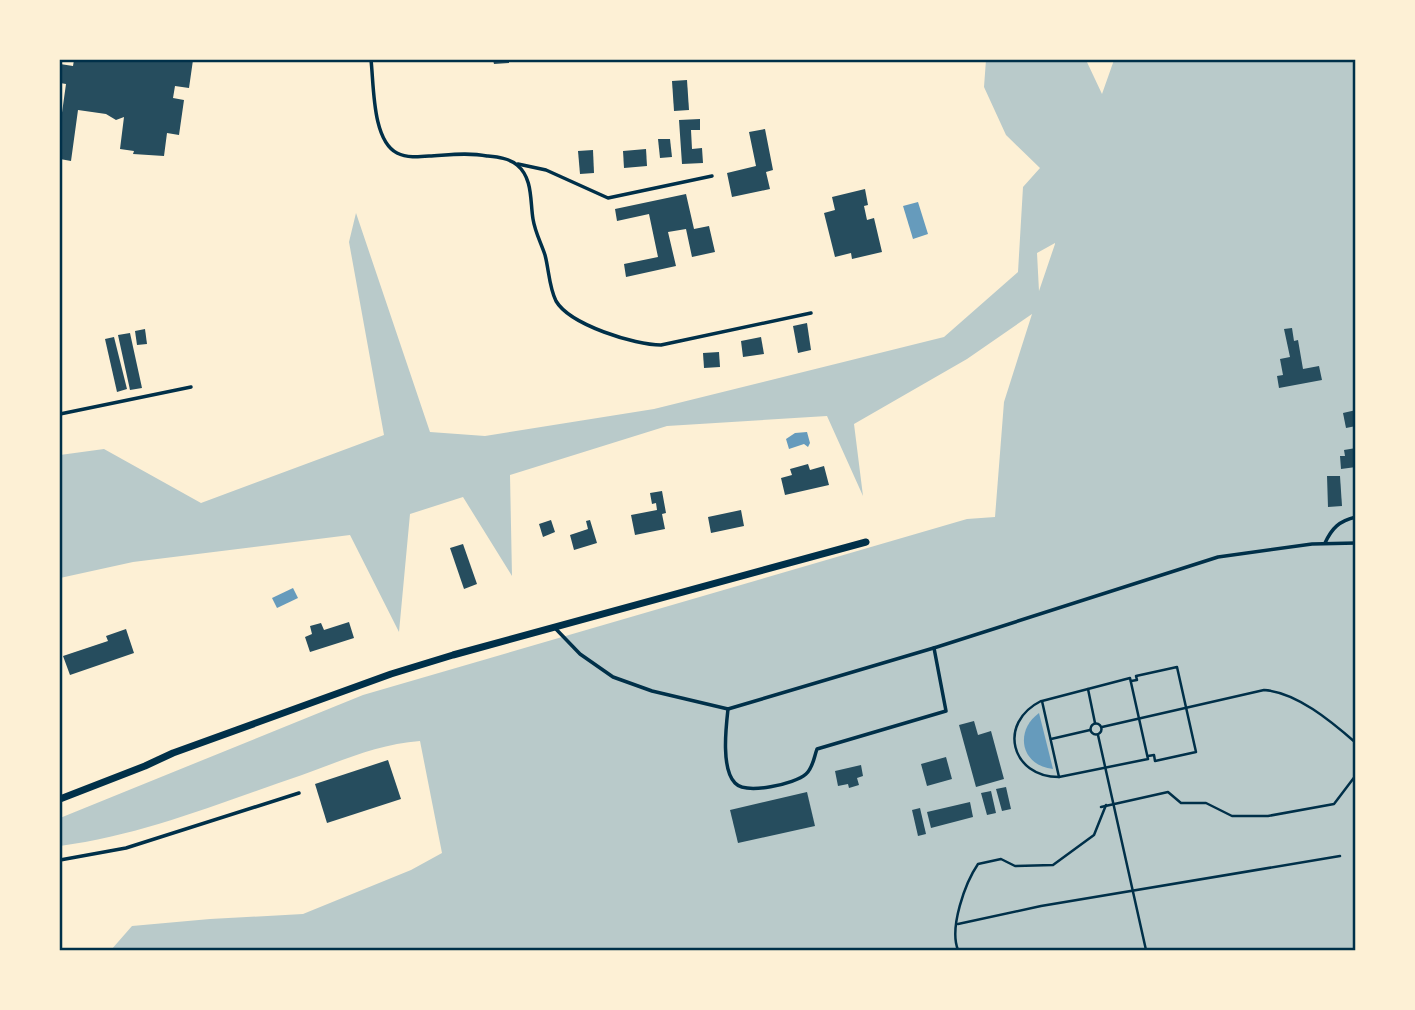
<svg xmlns="http://www.w3.org/2000/svg" width="1415" height="1010" font-family="'Alegreya Sans',sans-serif">
	<rect width="100%" height="100%" fill="#fdf0d5"/>
	<path fill="#b9caca" fill-rule="evenodd" d="M 986,60 L 1086,60 L 1102,94 L 1114,60 L 1355,60 L 1355,950 L 111,950 L 132,926 L 210,919 L 303,914 L 411,870 L 442,853 L 420,741 C 378,744 341,761 302,775 C 222,802 144,835 60,846 L 60,818 L 363,695 L 967,519 L 995,517 L 1004,402 L 1032,314 L 967,359 L 854,424 L 863,496 L 827,416 L 667,426 L 510,475 L 512,576 L 463,497 L 410,514 L 399,632 L 350,535 L 133,562 L 60,578 L 60,455 L 104,449 L 201,503 L 384,435 L 349,242 L 356,213 L 430,432 L 485,436 L 654,409 L 944,337 L 1018,272 L 1023,187 L 1040,168 L 1006,135 L 984,87 ZM 1055,243 L 1055,244 L 1039,291 L 1037,253 Z"/>
	<g fill="#669bbc">
		<path d="M 918,202 L 928,234 L 913,239 L 903,206 Z"/>
		<path d="M 807,432 L 810,443 L 808,447 L 804,444 L 789,449 L 786,439 L 795,433 Z"/>
		<path d="M 293,588 L 298,598 L 277,608 L 272,598 Z"/>
		<path d="M 1039,713 L 1053,769 C 1021,766 1014,731 1039,713 Z"/>
	</g>
	<g fill="#264d5e">
		<path d="M 74,60 L 193,60 L 189,88 L 175,86 L 173,98 L 184,100 L 179,135 L 167,133 L 164,156 L 133,154 L 134,151 L 120,149 L 124,117 L 116,120 L 106,114 L 78,110 L 71,161 L 60,159 L 60,127 L 66,84 L 60,83 L 60,64 L 73,66 Z"/>
		<path d="M 493,60 L 509,60 L 509,63 L 494,64 Z"/>
		<path d="M 687,80 L 689,110 L 674,111 L 672,81 Z"/>
		<path d="M 700,119 L 700,130 L 691,130 L 692,149 L 702,148 L 703,163 L 682,164 L 679,120 Z"/>
		<path d="M 765,129 L 773,170 L 766,172 L 770,189 L 732,197 L 727,173 L 756,166 L 749,132 Z"/>
		<path d="M 658,139 L 670,139 L 672,157 L 660,158 Z"/>
		<path d="M 646,149 L 647,166 L 624,168 L 623,151 Z"/>
		<path d="M 593,150 L 594,173 L 580,174 L 578,151 Z"/>
		<path d="M 865,189 L 868,205 L 864,206 L 867,220 L 874,218 L 882,252 L 852,259 L 851,253 L 835,257 L 824,213 L 835,210 L 832,197 Z"/>
		<path d="M 686,194 L 694,229 L 709,226 L 715,252 L 692,257 L 686,229 L 668,232 L 676,266 L 626,277 L 624,264 L 658,257 L 649,214 L 617,221 L 615,209 Z"/>
		<path d="M 807,323 L 811,350 L 798,353 L 793,326 Z"/>
		<path d="M 1292,328 L 1294,341 L 1298,340 L 1303,369 L 1319,366 L 1322,380 L 1279,388 L 1277,376 L 1283,375 L 1280,359 L 1290,357 L 1284,329 Z"/>
		<path d="M 145,329 L 147,344 L 137,345 L 135,331 Z"/>
		<path d="M 130,333 L 142,388 L 130,390 L 118,335 Z"/>
		<path d="M 114,337 L 127,389 L 117,392 L 105,339 Z"/>
		<path d="M 761,337 L 764,354 L 743,357 L 741,341 Z"/>
		<path d="M 719,352 L 720,367 L 704,368 L 703,353 Z"/>
		<path d="M 1356,410 L 1356,426 L 1346,428 L 1343,413 Z"/>
		<path d="M 1356,448 L 1356,467 L 1341,469 L 1340,456 L 1345,456 L 1344,450 Z"/>
		<path d="M 808,464 L 810,470 L 824,466 L 829,485 L 785,495 L 781,478 L 792,475 L 790,469 Z"/>
		<path d="M 1327,476 L 1340,476 L 1342,506 L 1328,507 Z"/>
		<path d="M 662,491 L 666,513 L 662,514 L 665,529 L 635,535 L 631,515 L 657,510 L 656,503 L 652,504 L 650,493 Z"/>
		<path d="M 741,510 L 744,526 L 711,533 L 708,517 Z"/>
		<path d="M 551,520 L 555,532 L 543,537 L 539,524 Z"/>
		<path d="M 590,520 L 597,543 L 574,550 L 570,535 L 588,529 L 586,521 Z"/>
		<path d="M 463,544 L 477,584 L 464,589 L 450,548 Z"/>
		<path d="M 349,622 L 354,638 L 310,652 L 305,637 L 312,634 L 310,626 L 321,623 L 324,630 Z"/>
		<path d="M 126,629 L 134,653 L 70,675 L 63,656 L 108,641 L 106,636 Z"/>
		<path d="M 974,721 L 978,735 L 991,731 L 1004,779 L 976,787 L 959,725 Z"/>
		<path d="M 946,757 L 952,779 L 927,786 L 921,764 Z"/>
		<path d="M 388,760 L 401,799 L 327,823 L 315,784 Z"/>
		<path d="M 861,765 L 863,776 L 857,778 L 859,785 L 849,788 L 848,784 L 838,786 L 835,771 Z"/>
		<path d="M 1006,787 L 1011,809 L 1002,811 L 996,789 Z"/>
		<path d="M 991,791 L 996,813 L 987,815 L 981,793 Z"/>
		<path d="M 807,792 L 815,826 L 738,843 L 730,810 Z"/>
		<path d="M 970,802 L 973,817 L 931,828 L 927,812 Z"/>
		<path d="M 920,808 L 926,834 L 918,836 L 912,810 Z"/>
	</g>
	<g fill="none" stroke-linecap="round" stroke-linejoin="round">
		<g stroke="#003049" stroke-width="2.5">
			<path d="M 1130,678 L 1148,759 L 1059,777 L 1042,701 Z"/>
			<path d="M 1131,681 L 1137,680 L 1136,676 L 1177,667 L 1196,752 L 1155,761 L 1154,755 L 1148,756"/>
			<path d="M 1088,689 L 1095,723"/>
			<path d="M 1041,701 C 997,723 1011,777 1059,777"/>
			<circle cx="1096" cy="729" r="5.5"/>
			<path d="M 1102,727 L 1264,690 C 1296,692 1331,721 1356,743"/>
			<path d="M 1098,735 L 1146,950"/>
			<path d="M 1051,739 L 1090,730"/>
			<path d="M 1101,807 L 1168,792 L 1181,803 L 1206,803 L 1232,816 L 1268,816 L 1334,804 L 1356,775"/>
			<path d="M 958,924 L 1041,906 L 1340,856"/>
			<path d="M 958,950 C 949,928 965,883 978,864 L 1001,859 L 1015,866 L 1053,865 L 1094,835 L 1106,805"/>
		</g>
		<g stroke="#003049" stroke-width="3.5">
			<path d="M 371,60 C 374,85 372,140 397,153 C 407,158 418,157 429,156 C 448,155 468,152 487,156 C 497,157 509,158 517,165 C 533,178 530,201 533,219 C 535,232 541,243 545,255 C 549,270 549,287 556,301 C 570,325 635,345 661,345 L 811,313"/>
			<path d="M 518,164 L 546,170 L 608,198 L 712,176"/>
			<path d="M 60,414 L 191,387"/>
			<path d="M 1325,543 C 1332,528 1339,521 1356,517"/>
			<path d="M 554,627 L 580,654 L 613,677 L 652,691 L 728,709 L 937,647 L 1218,557 L 1312,544 L 1356,543"/>
			<path d="M 728,709 C 726,727 721,769 735,783 C 746,795 795,784 806,774 C 813,768 814,757 817,749 L 946,711 L 934,648"/>
			<path d="M 60,860 L 126,848 L 299,793"/>
		</g>
		<path stroke="#003049" stroke-width="7" d="M 60,799 L 145,766 L 173,753 L 391,674 L 453,655 L 866,542"/>
	</g>
	<rect width="1415" height="1010" fill="none" stroke="#fdf0d5" stroke-width="122"/>
	<rect x="61" y="61" width="1293" height="888" fill="none" stroke="#003049" stroke-width="2.5"/>
</svg>
